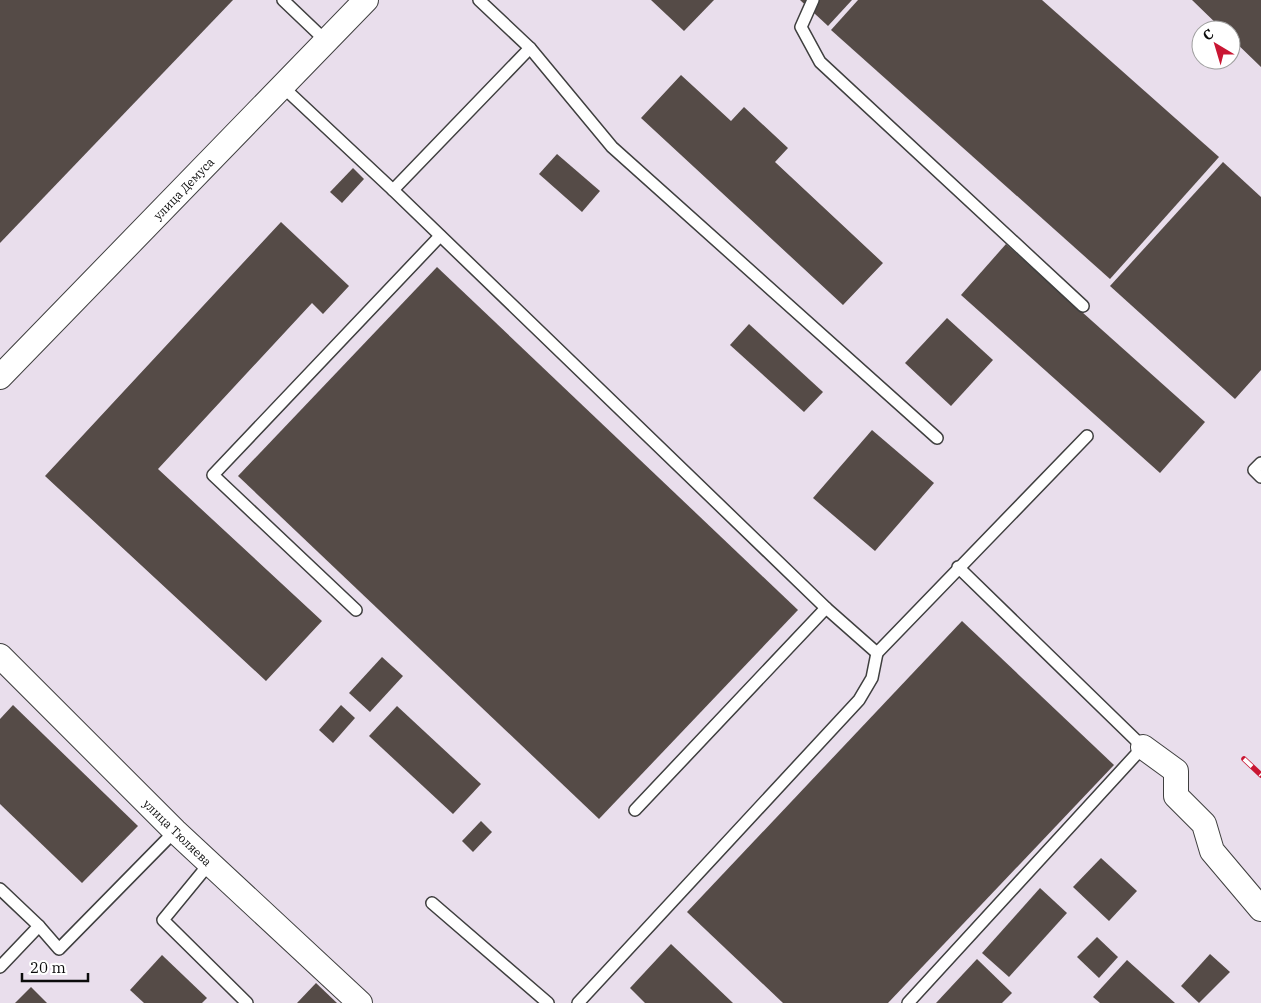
<svg xmlns="http://www.w3.org/2000/svg" width="1261" height="1003" font-family="'IBM Plex Serif',serif">
	<rect width="100%" height="100%" fill="#fff9ea"/>
	<path fill="#e9deec" fill-rule="evenodd" d="M 0,0 L 1261,0 L 1261,1003 L 0,1003 ZM 1201,30 L 1231,30 L 1231,60 L 1201,60 Z"/>
	<g fill="#554b47">
		<path d="M 0,0 L 233,0 L 0,243 Z"/>
		<path d="M 651,0 L 714,0 L 684,31 Z"/>
		<path d="M 800,0 L 852,0 L 828,26 Z"/>
		<path d="M 858,0 L 1042,0 L 1219,157 L 1110,279 L 831,30 Z"/>
		<path d="M 1192,0 L 1261,0 L 1261,67 L 1231,38 L 1231,30 L 1223,30 Z"/>
		<path d="M 681,75 L 731,121 L 744,107 L 788,148 L 775,162 L 883,263 L 843,305 L 641,118 Z"/>
		<path d="M 557,154 L 600,191 L 582,212 L 539,174 Z"/>
		<path d="M 1223,162 L 1261,197 L 1261,370 L 1235,399 L 1110,286 Z"/>
		<path d="M 353,168 L 364,179 L 342,203 L 330,192 Z"/>
		<path d="M 281,222 L 349,286 L 323,314 L 312,303 L 158,469 L 322,621 L 266,681 L 45,476 Z"/>
		<path d="M 1006,244 L 1205,422 L 1160,473 L 961,295 Z"/>
		<path d="M 437,267 L 798,610 L 599,819 L 238,476 Z"/>
		<path d="M 947,318 L 993,360 L 951,406 L 905,363 Z"/>
		<path d="M 749,324 L 823,392 L 804,412 L 730,345 Z"/>
		<path d="M 872,430 L 934,483 L 875,551 L 813,498 Z"/>
		<path d="M 962,621 L 1114,765 L 888,1003 L 783,1003 L 687,912 Z"/>
		<path d="M 382,657 L 403,676 L 370,712 L 349,693 Z"/>
		<path d="M 13,705 L 138,826 L 82,883 L 0,804 L 0,719 Z"/>
		<path d="M 341,705 L 355,718 L 333,743 L 319,730 Z"/>
		<path d="M 397,706 L 481,784 L 453,814 L 369,736 Z"/>
		<path d="M 481,821 L 492,832 L 473,852 L 462,841 Z"/>
		<path d="M 1101,858 L 1137,891 L 1109,921 L 1073,887 Z"/>
		<path d="M 1040,888 L 1067,913 L 1009,977 L 982,953 Z"/>
		<path d="M 1097,937 L 1118,957 L 1099,978 L 1077,957 Z"/>
		<path d="M 671,944 L 733,1003 L 645,1003 L 630,988 Z"/>
		<path d="M 1210,954 L 1230,972 L 1199,1003 L 1181,986 Z"/>
		<path d="M 162,955 L 207,998 L 202,1003 L 144,1003 L 130,990 Z"/>
		<path d="M 977,959 L 1012,993 L 1002,1003 L 936,1003 Z"/>
		<path d="M 1127,960 L 1175,1003 L 1100,1003 L 1093,997 Z"/>
		<path d="M 316,983 L 337,1003 L 297,1003 Z"/>
		<path d="M 31,987 L 47,1003 L 15,1003 Z"/>
	</g>
	<g fill="none" stroke-linecap="round" stroke-linejoin="round">
		<defs>
			<g id="service">
				<path d="M 283,0 L 326,41"/>
				<path d="M 479,0 L 530,48 L 612,147 L 937,438"/>
				<path d="M 813,0 L 801,27 L 820,62 L 1083,306"/>
				<path d="M 283,87 L 393,190 L 826,608 L 877,653 L 1087,436"/>
				<path d="M 393,190 L 530,48"/>
				<path d="M 1261,463 L 1254,470 L 1261,477"/>
				<path d="M 356,610 L 213,475 L 440,236"/>
				<path d="M 635,810 L 826,608"/>
				<path d="M 209,864 L 163,920 L 247,1003"/>
				<path d="M 0,889 L 39,926 L 0,967"/>
				<path d="M 432,903 L 548,1003"/>
				<path d="M 39,926 L 59,949 L 175,831"/>
				<path d="M 578,1003 L 859,700 L 872,678 L 877,653"/>
				<path d="M 908,1003 L 1143,747 L 958,567"/>
			</g>
			<g id="minor">
				<path d="M 0,377 L 366,0"/>
				<path d="M 0,656 L 175,831 L 360,1003"/>
				<path d="M 1143,747 L 1176,771 L 1176,796 L 1204,824 L 1212,851 L 1261,909"/>
			</g>
		</defs>
		<use href="#service" stroke="#3f3f3f" stroke-width="14"/>
		<use href="#minor" stroke="#3f3f3f" stroke-width="26"/>
		<use href="#service" stroke="#fff" stroke-width="11"/>
		<use href="#minor" stroke="#fff" stroke-width="24"/>
		<defs>
			<path id="rail" d="M 1244,759 L 1261,775"/>
		</defs>
		<use href="#rail" stroke="#c91633" stroke-width="5.5"/>
		<use href="#rail" stroke="#fff" stroke-width="4" stroke-dasharray="11" stroke-linecap="butt"/>
	</g>
	<g text-anchor="middle" stroke-width="5" stroke-linejoin="round" paint-order="stroke">
		<g font-size="12" fill="#0c0c0c" stroke="#fff">
			<text transform="translate(184 189) rotate(-46)" y="4">улица Демуса</text>
			<text transform="translate(177 833) rotate(44)" y="4">улица Тюляева</text>
		</g>
	</g>
	<g transform="translate(1216 45) rotate(322)"><circle r="24" fill="#ffffff" stroke="#9e9e9e"/>
	<path d="M0-4L9 19L0 12L-9 19Z" fill="#c91633"/>
	<text y="-8" font-size="14" font-weight="bold" text-anchor="middle" fill="#0c0c0c">С</text>
	</g>
	<path d="M22 973v8h66v-8" fill="none" stroke="#0c0c0c" stroke-width="2.5"/>
	<text x="30" y="973" font-size="15" fill="#0c0c0c" stroke="#ffffff" stroke-width="4" paint-order="stroke">20 m</text>
</svg>
